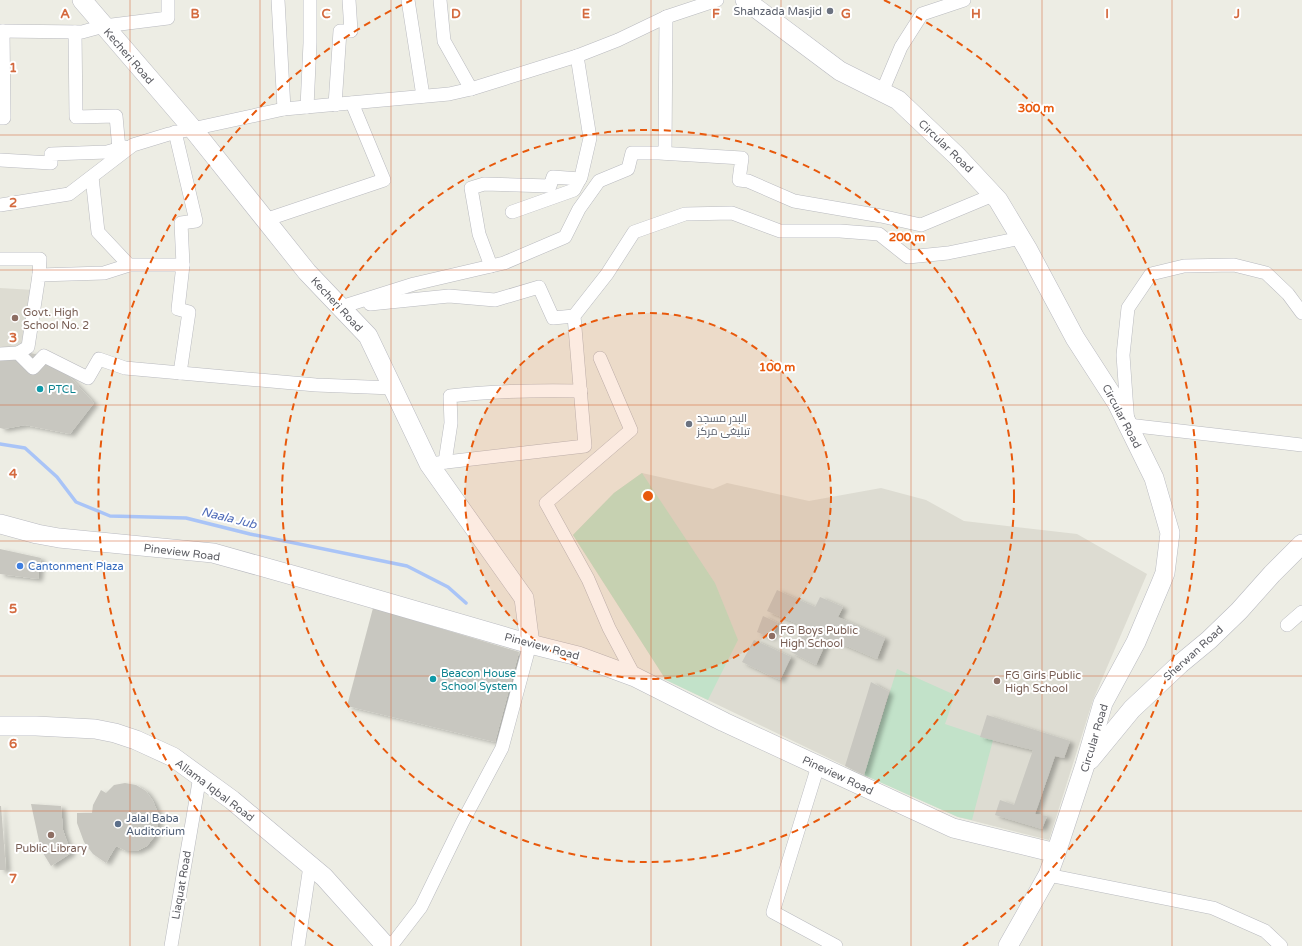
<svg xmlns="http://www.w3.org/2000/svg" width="1302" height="946" font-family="'Varela Round',Cairo,sans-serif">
	<defs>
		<filter id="shadow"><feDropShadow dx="4.5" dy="2.5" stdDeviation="2" flood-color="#0004"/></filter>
	</defs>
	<rect width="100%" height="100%" fill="#edede4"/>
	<g fill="#dddcd2">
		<path d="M 0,288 L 34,290 L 26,347 L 0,348 Z"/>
		<path d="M 642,473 L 713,489 L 727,483 L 809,501 L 881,488 L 926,500 L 964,521 L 1077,534 L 1147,574 L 1093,700 L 1049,840 L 958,817 L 845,766 L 666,680 L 573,535 L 614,493 Z"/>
	</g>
	<g fill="#c2e2c9">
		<path d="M 642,473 L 715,583 L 738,640 L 708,700 L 666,680 L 573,535 L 614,493 Z"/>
		<path d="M 897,669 L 955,695 L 945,724 L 993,740 L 972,820 L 958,817 L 864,775 Z"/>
	</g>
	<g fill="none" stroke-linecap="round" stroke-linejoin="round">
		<path stroke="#a9c4f7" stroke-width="3.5" d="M 0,444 L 25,448 L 57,477 L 76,502 L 110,516 L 186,518 L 250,534 L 407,566 L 448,587 L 466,603"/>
	</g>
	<g fill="#c8c7c0" filter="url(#shadow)">
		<path d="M 0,348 L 5,348 L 45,356 L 67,374 L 94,403 L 70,434 L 25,425 L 4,429 L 0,428 Z"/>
		<path d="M 0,549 L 41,558 L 38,579 L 0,574 Z"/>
		<path d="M 777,590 L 815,607 L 820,597 L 843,607 L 838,617 L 885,638 L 877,659 L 828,638 L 816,665 L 791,652 L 803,626 L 767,611 Z"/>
		<path d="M 373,608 L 519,652 L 495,742 L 347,706 Z"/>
		<path d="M 763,616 L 778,623 L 771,638 L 757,632 Z"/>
		<path d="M 754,640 L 791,657 L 780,680 L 742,662 Z"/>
		<path d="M 871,682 L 889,692 L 864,775 L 845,766 Z"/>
		<path d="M 987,715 L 1070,741 L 1064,758 L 1055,756 L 1035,814 L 1047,816 L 1042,829 L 995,815 L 1000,800 L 1014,805 L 1033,750 L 980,737 Z"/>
		<path d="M 125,783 L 136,785 L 146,791 L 153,801 L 158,813 L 158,826 L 154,837 L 147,846 L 137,851 L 126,851 L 116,846 L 106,863 L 93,854 L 84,842 L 77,823 L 77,813 L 92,813 L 93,805 L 101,790 L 106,793 L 114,785 Z"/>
		<path d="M 31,804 L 61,806 L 63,830 L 71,853 L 51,866 L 43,853 L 39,841 Z"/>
		<path d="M 0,806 L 1,806 L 6,870 L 0,870 Z"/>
	</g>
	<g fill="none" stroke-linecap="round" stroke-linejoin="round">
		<defs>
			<g id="street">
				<path d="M 278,0 L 284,109"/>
				<path d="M 408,0 L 423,96"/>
				<path d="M 440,0 L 444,41 L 471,89"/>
				<path d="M 0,31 L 82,32 L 104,26 L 168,18 L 168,0"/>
				<path d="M 75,32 L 76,117 L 116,116 L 119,149"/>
				<path d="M 882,92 L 901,47 L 922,14 L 964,0"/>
				<path d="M 335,105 L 340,31 L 351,31 L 349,0"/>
				<path d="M 307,107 L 310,43 L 310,0"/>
				<path d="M 0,118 L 4,118 L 3,31"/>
				<path d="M 175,132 L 196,221 L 181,223 L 183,265 L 178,309 L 189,312 L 180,373"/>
				<path d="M 665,153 L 666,17"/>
				<path d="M 0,160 L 51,163 L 51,154 L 107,152 L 125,147"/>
				<path d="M 92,177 L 98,232 L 129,265 L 183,265"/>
				<path d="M 0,205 L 69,194 L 133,145 L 169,134 L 284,109 L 449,94 L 471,89 L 577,56 L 618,40 L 666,17 L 717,0"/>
				<path d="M 512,212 L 574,190 L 581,177 L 590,138 L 577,56"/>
				<path d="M 265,220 L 384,180 L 352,103"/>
				<path d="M 0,259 L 40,259 L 39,275"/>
				<path d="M 491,266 L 479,234 L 471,188 L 484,184 L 550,186 L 553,177 L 580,179"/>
				<path d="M 370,304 L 449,296 L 495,300 L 539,287 L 553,318 L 574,316"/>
				<path d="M 341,307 L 414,284 L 504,263 L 565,237 L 579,209 L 599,181 L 628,169 L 632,153 L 659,153 L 742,158 L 739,180 L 748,181 L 794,201 L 881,216 L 921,225 L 993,195"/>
				<path d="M 1302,313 L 1288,294 L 1266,273 L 1234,265 L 1184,266 L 1151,274 L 1128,308 L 1123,355 L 1128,425 L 1302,445"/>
				<path d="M 18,353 L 28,347 L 39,275 L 104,273 L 129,265"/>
				<path d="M 0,354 L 18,353 L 33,368 L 44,356 L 88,378 L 99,359 L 125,368 L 316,385 L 393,388"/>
				<path d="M 600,358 L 631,430 L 546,503 L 588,579 L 609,628 L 635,677"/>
				<path d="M 445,462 L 451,423 L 450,396 C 494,391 537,390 581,391"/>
				<path d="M 429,464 L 585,446 L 574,316 L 607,274 L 634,232 L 685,214 L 732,213 L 780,231 L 840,231 L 879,234 L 908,257 L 948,253 L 1021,238"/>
				<path d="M 1287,625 L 1302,612"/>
				<path d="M 818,766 L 773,912 L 836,946"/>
				<path d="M 1048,875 L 1213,908 L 1265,931 L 1281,946"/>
				<path d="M 171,946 L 200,776"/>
				<path d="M 298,946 L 310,866"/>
				<path d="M 391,946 L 421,907 L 462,823 L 502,748 L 530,644"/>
			</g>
			<g id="secondary">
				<path d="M 82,0 L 192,128 L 307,272 L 368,336 L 429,464 L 524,598 L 530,644"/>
				<path d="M 745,0 L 840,71 L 898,100 L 957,156 L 998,200 L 1028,250 L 1075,338 L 1117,403 L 1154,478 L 1170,533 L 1165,573 L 1161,583 L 1136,642 L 1103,703 L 1085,765 L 1056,853 L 1048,875 L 1008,946"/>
				<path d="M 0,524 L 37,534 L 59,538 L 213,553 L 299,577 L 530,644 L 578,656 L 635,677 L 724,722 L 953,828 L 1056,853"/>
				<path d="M 0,726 L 36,726 L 95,729 L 115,733 L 136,740 L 173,757 L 232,800 L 324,877 L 386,946"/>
				<path d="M 1090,760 L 1132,709 L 1180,664 L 1209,640 L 1239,611 L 1272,574 L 1302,544"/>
			</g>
		</defs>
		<use href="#street" stroke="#b9babf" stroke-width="14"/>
		<use href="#secondary" stroke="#b9bac0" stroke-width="20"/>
		<use href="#street" stroke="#fff" stroke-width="13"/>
		<use href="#secondary" stroke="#fff" stroke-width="19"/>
	</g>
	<path fill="none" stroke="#d46a3f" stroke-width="1" stroke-opacity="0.55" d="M 130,0 L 130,946M 260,0 L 260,946M 391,0 L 391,946M 521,0 L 521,946M 651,0 L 651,946M 781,0 L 781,946M 911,0 L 911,946M 1042,0 L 1042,946M 1172,0 L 1172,946M 0,135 L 1302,135M 0,270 L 1302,270M 0,405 L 1302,405M 0,541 L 1302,541M 0,676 L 1302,676M 0,811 L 1302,811"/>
	<circle cx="648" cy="496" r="183" fill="#e8590c" fill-opacity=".12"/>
	<g fill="none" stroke="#e8590c" stroke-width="2" stroke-dasharray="7 5">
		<circle cx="648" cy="496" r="183"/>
		<circle cx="648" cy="496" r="366"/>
		<path d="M333 946A549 549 0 0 1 412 0M884 0A549 549 0 0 1 963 946"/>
	</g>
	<g fill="#6b7280" stroke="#fff" stroke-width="1.5">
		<circle cx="830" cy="11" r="4"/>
		<circle cx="689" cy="424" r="4"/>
	</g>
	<g fill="#8d6e63" stroke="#fff" stroke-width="1.5">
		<circle cx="15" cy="318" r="4"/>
		<circle cx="772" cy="636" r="4"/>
		<circle cx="997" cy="681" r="4"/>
		<circle cx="51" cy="835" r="4"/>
	</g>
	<g fill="#0f9aa8" stroke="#fff" stroke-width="1.5">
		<circle cx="40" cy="389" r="4"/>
		<circle cx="433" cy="679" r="4"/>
	</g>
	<circle fill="#3f7fe0" stroke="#fff" stroke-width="1.5" cx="20" cy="566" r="4"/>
	<circle fill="#5c6f8a" stroke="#fff" stroke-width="1.5" cx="118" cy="824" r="4"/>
	<g text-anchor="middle" stroke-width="4" stroke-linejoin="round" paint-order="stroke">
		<g font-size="11" fill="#5b616d" stroke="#fff" text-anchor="end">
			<text x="822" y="15">Shahzada Masjid</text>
			<text x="697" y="422" text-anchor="start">البدر مسجد<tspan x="697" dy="13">تبلیغی مرکز</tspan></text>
		</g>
		<g font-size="11" fill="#5c5d63" stroke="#fff">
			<text transform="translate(129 56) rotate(49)" y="4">Kecheri Road</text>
			<text transform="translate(946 146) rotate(44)" y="4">Circular Road</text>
			<text transform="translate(337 304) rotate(47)" y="4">Kecheri Road</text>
			<text transform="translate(1122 416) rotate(62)" y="4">Circular Road</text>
			<text transform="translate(182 552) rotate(7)" y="4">Pineview Road</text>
			<text transform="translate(542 646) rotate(15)" y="4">Pineview Road</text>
			<text transform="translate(1193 653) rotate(-42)" y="4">Sherwan Road</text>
			<text transform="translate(1094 738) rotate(-73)" y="4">Circular Road</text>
			<text transform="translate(838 775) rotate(25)" y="4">Pineview Road</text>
			<text transform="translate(215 790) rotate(37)" y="4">Allama Iqbal Road</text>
			<text transform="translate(181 885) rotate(-80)" y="4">Liaquat Road</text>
		</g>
		<g font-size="11" fill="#785e54" stroke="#fff" text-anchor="start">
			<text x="23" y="316">Govt. High<tspan x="23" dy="13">School No. 2</tspan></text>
			<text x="780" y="634">FG Boys Public<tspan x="780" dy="13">High School</tspan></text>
			<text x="1005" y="679">FG Girls Public<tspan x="1005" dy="13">High School</tspan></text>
			<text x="51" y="852" text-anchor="middle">Public Library</text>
		</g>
		<g font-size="11" fill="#0d838f" stroke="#fff" text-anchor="start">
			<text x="48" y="393">PTCL</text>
			<text x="441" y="677">Beacon House<tspan x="441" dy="13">School System</tspan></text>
		</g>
		<g font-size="11" fill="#366cbe" stroke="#fff" text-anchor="start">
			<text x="28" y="570">Cantonment Plaza</text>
		</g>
		<g font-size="11" fill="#4e5e75" stroke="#fff" text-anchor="start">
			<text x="126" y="822">Jalal Baba<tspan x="126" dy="13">Auditorium</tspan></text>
		</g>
		<g font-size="12" font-style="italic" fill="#4e6bb8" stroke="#fff">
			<text transform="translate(229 518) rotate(14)" y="4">Naala Jub</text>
		</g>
	</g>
	<g font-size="13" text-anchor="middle" font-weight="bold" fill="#d46a3f" stroke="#fff" stroke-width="4" stroke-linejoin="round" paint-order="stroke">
		<text x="65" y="18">A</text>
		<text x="195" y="18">B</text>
		<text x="326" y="18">C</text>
		<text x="456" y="18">D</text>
		<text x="586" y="18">E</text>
		<text x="716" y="18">F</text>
		<text x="846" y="18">G</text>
		<text x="976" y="18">H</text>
		<text x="1107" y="18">I</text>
		<text x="1237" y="18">J</text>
		<text x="13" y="72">1</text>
		<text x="13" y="207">2</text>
		<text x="13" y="342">3</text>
		<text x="13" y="478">4</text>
		<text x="13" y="613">5</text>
		<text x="13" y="748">6</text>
		<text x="13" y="883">7</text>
	</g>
	<circle cx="648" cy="496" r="6" fill="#e8590c" stroke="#fff" stroke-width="2"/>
	<g font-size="12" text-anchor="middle" font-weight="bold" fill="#e8590c" stroke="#fff" stroke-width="4" stroke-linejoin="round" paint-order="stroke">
		<text x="1036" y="112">300 m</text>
		<text x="907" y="241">200 m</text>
		<text x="777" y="371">100 m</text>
	</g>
</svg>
